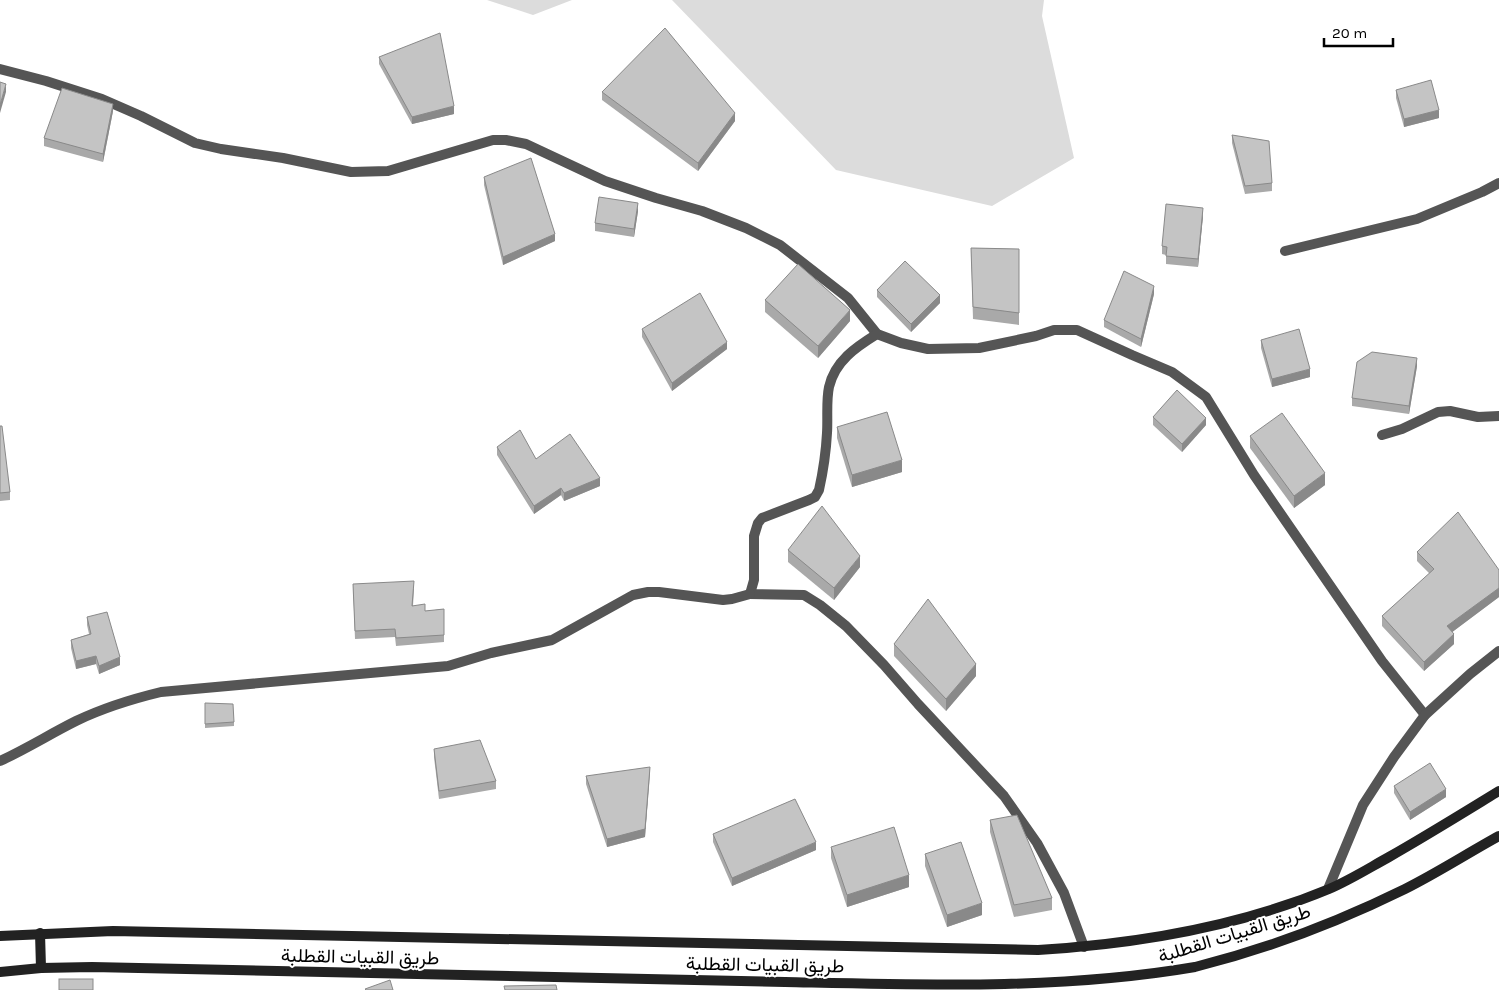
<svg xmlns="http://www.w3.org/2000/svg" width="1499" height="990" font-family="Karla,Vazirmatn,sans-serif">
	<rect width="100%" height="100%" fill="#fff"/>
	<g fill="#dcdcdc">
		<path d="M 487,0 L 572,0 L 533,15 Z"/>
		<path d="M 672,0 L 1044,0 L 1042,16 L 1074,158 L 992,206 L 836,170 Z"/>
	</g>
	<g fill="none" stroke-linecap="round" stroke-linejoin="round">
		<g stroke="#555" stroke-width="10">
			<path d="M 0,69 L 46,81 L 102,99 L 141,116 L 195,143 L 221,149 L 283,158 L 351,172 L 388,171 L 493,140 L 506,140 L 526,144 L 605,181 L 656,198 L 702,211 L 746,228 L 780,245 L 848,298 L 877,334 L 901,343 L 928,349 L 979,348 L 1036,336 L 1054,330 L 1077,330 L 1132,355 L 1172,372 L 1206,397 L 1254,475 L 1382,661 L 1425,715"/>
			<path d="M 1285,251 L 1417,219 L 1482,192 L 1499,183"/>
			<path d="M 877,334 C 856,347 835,361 829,387 C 826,401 828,418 827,433 C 826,452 823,472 819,490 L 815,497 L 809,500 L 762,518 L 758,523 L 754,536 L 754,580 L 750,594 L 804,595 L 820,605 L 846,626 L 884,665 L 918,704 L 1004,796 L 1037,843 L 1064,893 L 1084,947"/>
			<path d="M 1382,435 L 1402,429 L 1438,412 L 1450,411 L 1478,417 L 1499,416"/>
			<path d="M 0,761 C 26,749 50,734 76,721 C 103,708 132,699 161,692 L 448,666 L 491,653 L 552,640 L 633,595 L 648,592 L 659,592 L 723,600 L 732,599 L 750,594"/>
			<path d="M 1328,889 L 1363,805 L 1394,757 L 1425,715 L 1470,674 L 1499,651"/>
		</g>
		<g stroke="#222" stroke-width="10">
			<path d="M 40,933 L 41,968"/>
			<path d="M 0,936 L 113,931 L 1038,950 C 1135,944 1238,927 1329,889 C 1350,880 1369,868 1389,857 C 1426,836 1463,813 1499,791"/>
			<path d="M 0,972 L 41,968 L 92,967 C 323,973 554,978 785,982 C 922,985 1061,990 1195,967 C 1267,949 1338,922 1405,889 C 1437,873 1468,853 1499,836"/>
		</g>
	</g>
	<g fill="#a9a9a9">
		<path d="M 379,57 L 454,114 L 412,124 L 379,64 Z"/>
		<path d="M 1396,90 L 1439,118 L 1404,127 L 1396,98 Z"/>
		<path d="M 602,92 L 735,121 L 698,171 L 602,100 Z"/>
		<path d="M 113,111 L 103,162 L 44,146 L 44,138 Z"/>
		<path d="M 1232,135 L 1272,183 L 1272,191 L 1245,194 L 1232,143 Z"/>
		<path d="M 484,177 L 555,241 L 503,265 L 484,185 Z"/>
		<path d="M 638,211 L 634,237 L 595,231 L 595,223 Z"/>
		<path d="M 1203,216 L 1198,267 L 1166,264 L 1166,255 L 1162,254 L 1162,246 Z"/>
		<path d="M 971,248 L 1019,249 L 1019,325 L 973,319 Z"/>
		<path d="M 877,290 L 940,303 L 911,332 L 877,297 Z"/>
		<path d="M 1154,294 L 1141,347 L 1104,327 L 1104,320 Z"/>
		<path d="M 765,300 L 850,321 L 818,358 L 765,312 Z"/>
		<path d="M 642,329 L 727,349 L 672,391 L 642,337 Z"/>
		<path d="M 1261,340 L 1310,377 L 1272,387 L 1261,348 Z"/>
		<path d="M 1417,366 L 1409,414 L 1352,406 L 1352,398 Z"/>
		<path d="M 1153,417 L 1206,425 L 1182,452 L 1153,425 Z"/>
		<path d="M 0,426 L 10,492 L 10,500 L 0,501 Z"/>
		<path d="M 837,427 L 902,472 L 852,487 L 837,438 Z"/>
		<path d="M 1250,436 L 1325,485 L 1294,508 L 1250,448 Z"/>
		<path d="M 497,447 L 536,459 L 600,486 L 564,501 L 561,495 L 534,514 L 497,455 Z"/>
		<path d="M 788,550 L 860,567 L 834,600 L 788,562 Z"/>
		<path d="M 1417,552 L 1499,570 L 1499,597 L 1452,632 L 1454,644 L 1424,671 L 1382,626 L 1382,616 L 1430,574 L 1417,561 Z"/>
		<path d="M 353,584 L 414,589 L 413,606 L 425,611 L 444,609 L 444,642 L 396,646 L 395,637 L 355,639 Z"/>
		<path d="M 87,617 L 120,665 L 99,674 L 96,664 L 76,669 L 71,648 L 71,640 L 89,634 L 87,625 Z"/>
		<path d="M 894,644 L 976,676 L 946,711 L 894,656 Z"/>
		<path d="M 205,703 L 234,722 L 234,726 L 205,728 Z"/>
		<path d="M 434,749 L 496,781 L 496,789 L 439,799 L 434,757 Z"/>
		<path d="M 650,774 L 645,837 L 607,847 L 586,784 L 586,776 Z"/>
		<path d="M 1394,786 L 1446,797 L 1410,820 L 1394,793 Z"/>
		<path d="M 990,820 L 1052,898 L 1052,910 L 1014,917 L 990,832 Z"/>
		<path d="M 713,834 L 816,850 L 732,886 L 713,842 Z"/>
		<path d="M 831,847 L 909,887 L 847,907 L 831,858 Z"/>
		<path d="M 925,854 L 982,915 L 947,927 L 925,866 Z"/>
	</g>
	<g fill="#898989">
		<path d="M 6,84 L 6,92 L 0,113 L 0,105 Z"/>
		<path d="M 113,104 L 113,111 L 103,162 L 103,154 Z"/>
		<path d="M 454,106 L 454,114 L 412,124 L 412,117 Z"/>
		<path d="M 1439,110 L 1439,118 L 1404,127 L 1404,119 Z"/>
		<path d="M 735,113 L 735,121 L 698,171 L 698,163 Z"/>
		<path d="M 638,203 L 638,211 L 634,237 L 634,229 Z"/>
		<path d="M 1203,208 L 1203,216 L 1198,267 L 1198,259 Z"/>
		<path d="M 555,234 L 555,241 L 503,265 L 503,257 Z"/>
		<path d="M 1154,286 L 1154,294 L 1141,347 L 1141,339 Z"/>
		<path d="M 940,295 L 940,303 L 911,332 L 911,324 Z"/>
		<path d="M 850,310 L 850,321 L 818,358 L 818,346 Z"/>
		<path d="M 727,342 L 727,349 L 672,391 L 672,383 Z"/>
		<path d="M 1417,358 L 1417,366 L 1409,414 L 1409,406 Z"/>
		<path d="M 1310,369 L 1310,377 L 1272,387 L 1272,379 Z"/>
		<path d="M 1206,418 L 1206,425 L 1182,452 L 1182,444 Z"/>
		<path d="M 902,460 L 902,472 L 852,487 L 852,475 Z"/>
		<path d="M 1325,473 L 1325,485 L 1294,508 L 1294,496 Z"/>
		<path d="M 600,478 L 600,486 L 564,501 L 564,493 Z"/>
		<path d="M 561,488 L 561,495 L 534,514 L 534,506 Z"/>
		<path d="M 860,556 L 860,567 L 834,600 L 834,588 Z"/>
		<path d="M 1499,588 L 1499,597 L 1447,636 L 1447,626 Z"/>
		<path d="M 1454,634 L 1454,644 L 1424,671 L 1424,662 Z"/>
		<path d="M 96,656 L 96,664 L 76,669 L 76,661 Z"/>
		<path d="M 120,657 L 120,665 L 99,674 L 99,666 Z"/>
		<path d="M 976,664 L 976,676 L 946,711 L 946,699 Z"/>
		<path d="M 650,767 L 645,837 L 607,847 L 607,839 Z"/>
		<path d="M 1446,789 L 1446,797 L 1410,820 L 1410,812 Z"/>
		<path d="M 816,842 L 816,850 L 732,886 L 732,878 Z"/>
		<path d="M 909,875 L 909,887 L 847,907 L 847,895 Z"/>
		<path d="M 982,903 L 982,915 L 947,927 L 947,915 Z"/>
	</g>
	<g fill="#c4c4c4" stroke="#898989">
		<path d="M 665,28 L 735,113 L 698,163 L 602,92 Z"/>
		<path d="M 440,33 L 454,106 L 412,117 L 379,57 Z"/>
		<path d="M 1431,80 L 1439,110 L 1404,119 L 1396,90 Z"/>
		<path d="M 0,82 L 6,84 L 0,105 Z"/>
		<path d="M 62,88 L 113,104 L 103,154 L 44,138 Z"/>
		<path d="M 1232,135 L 1269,141 L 1272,183 L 1245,186 Z"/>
		<path d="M 531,158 L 555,234 L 503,257 L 484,177 Z"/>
		<path d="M 599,197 L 638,203 L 634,229 L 595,223 Z"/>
		<path d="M 1166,204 L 1203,208 L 1198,259 L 1166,256 L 1167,247 L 1162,246 Z"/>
		<path d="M 971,248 L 1019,249 L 1019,313 L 973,307 Z"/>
		<path d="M 905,261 L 940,295 L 911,324 L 877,290 Z"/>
		<path d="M 798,264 L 850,310 L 818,346 L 765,300 Z"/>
		<path d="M 1124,271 L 1154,286 L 1141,339 L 1104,320 Z"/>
		<path d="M 700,293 L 727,342 L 672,383 L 642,329 Z"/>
		<path d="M 1299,329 L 1310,369 L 1272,379 L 1261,340 Z"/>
		<path d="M 1372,352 L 1417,358 L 1409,406 L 1352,398 L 1357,362 Z"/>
		<path d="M 1177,390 L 1206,418 L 1182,444 L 1153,417 Z"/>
		<path d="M 887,412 L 902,460 L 852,475 L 837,427 Z"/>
		<path d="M 1282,413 L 1325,473 L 1294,496 L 1250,436 Z"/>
		<path d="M 0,426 L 2,426 L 10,492 L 0,493 Z"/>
		<path d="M 520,430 L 536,459 L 570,434 L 600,478 L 564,493 L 561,488 L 534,506 L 497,447 Z"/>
		<path d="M 822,506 L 860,556 L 834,588 L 788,550 Z"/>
		<path d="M 1458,512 L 1499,570 L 1499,588 L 1447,626 L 1454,634 L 1424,662 L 1382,616 L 1434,569 L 1417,552 Z"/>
		<path d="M 414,581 L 412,606 L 425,604 L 425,611 L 444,609 L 444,635 L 396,638 L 395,629 L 355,631 L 353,584 Z"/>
		<path d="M 928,599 L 976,664 L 946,699 L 894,644 Z"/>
		<path d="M 107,612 L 120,657 L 99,666 L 96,656 L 76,661 L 71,640 L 91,634 L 87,617 Z"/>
		<path d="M 205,703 L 233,704 L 234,722 L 205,724 Z"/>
		<path d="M 480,740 L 496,781 L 439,791 L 434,749 Z"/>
		<path d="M 1430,763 L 1446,789 L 1410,812 L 1394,786 Z"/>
		<path d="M 650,767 L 645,829 L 607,839 L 586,776 Z"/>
		<path d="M 795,799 L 816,842 L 732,878 L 713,834 Z"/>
		<path d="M 1017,815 L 1052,898 L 1014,905 L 990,820 Z"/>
		<path d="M 894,827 L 909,875 L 847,895 L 831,847 Z"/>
		<path d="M 961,842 L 982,903 L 947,915 L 925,854 Z"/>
		<rect x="59" y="979" width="34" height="11"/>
		<path d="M 390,980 L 393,990 L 366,990 L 365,989 Z"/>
		<path d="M 556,985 L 557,990 L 505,990 L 504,986 Z"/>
	</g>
	<g text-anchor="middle" stroke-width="4" stroke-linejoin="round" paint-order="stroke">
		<g font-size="19" fill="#000" stroke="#fff">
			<text transform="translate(1234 933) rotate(-17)" y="7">طريق القبيات القطلبة</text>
			<text transform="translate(360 956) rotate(1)" y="7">طريق القبيات القطلبة</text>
			<text transform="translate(765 964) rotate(1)" y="7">طريق القبيات القطلبة</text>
		</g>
	</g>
	<path d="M1324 38v8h69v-8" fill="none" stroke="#000000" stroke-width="2.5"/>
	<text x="1332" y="38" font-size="15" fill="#000000" stroke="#ffffff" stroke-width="4" paint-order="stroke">20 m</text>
</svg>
